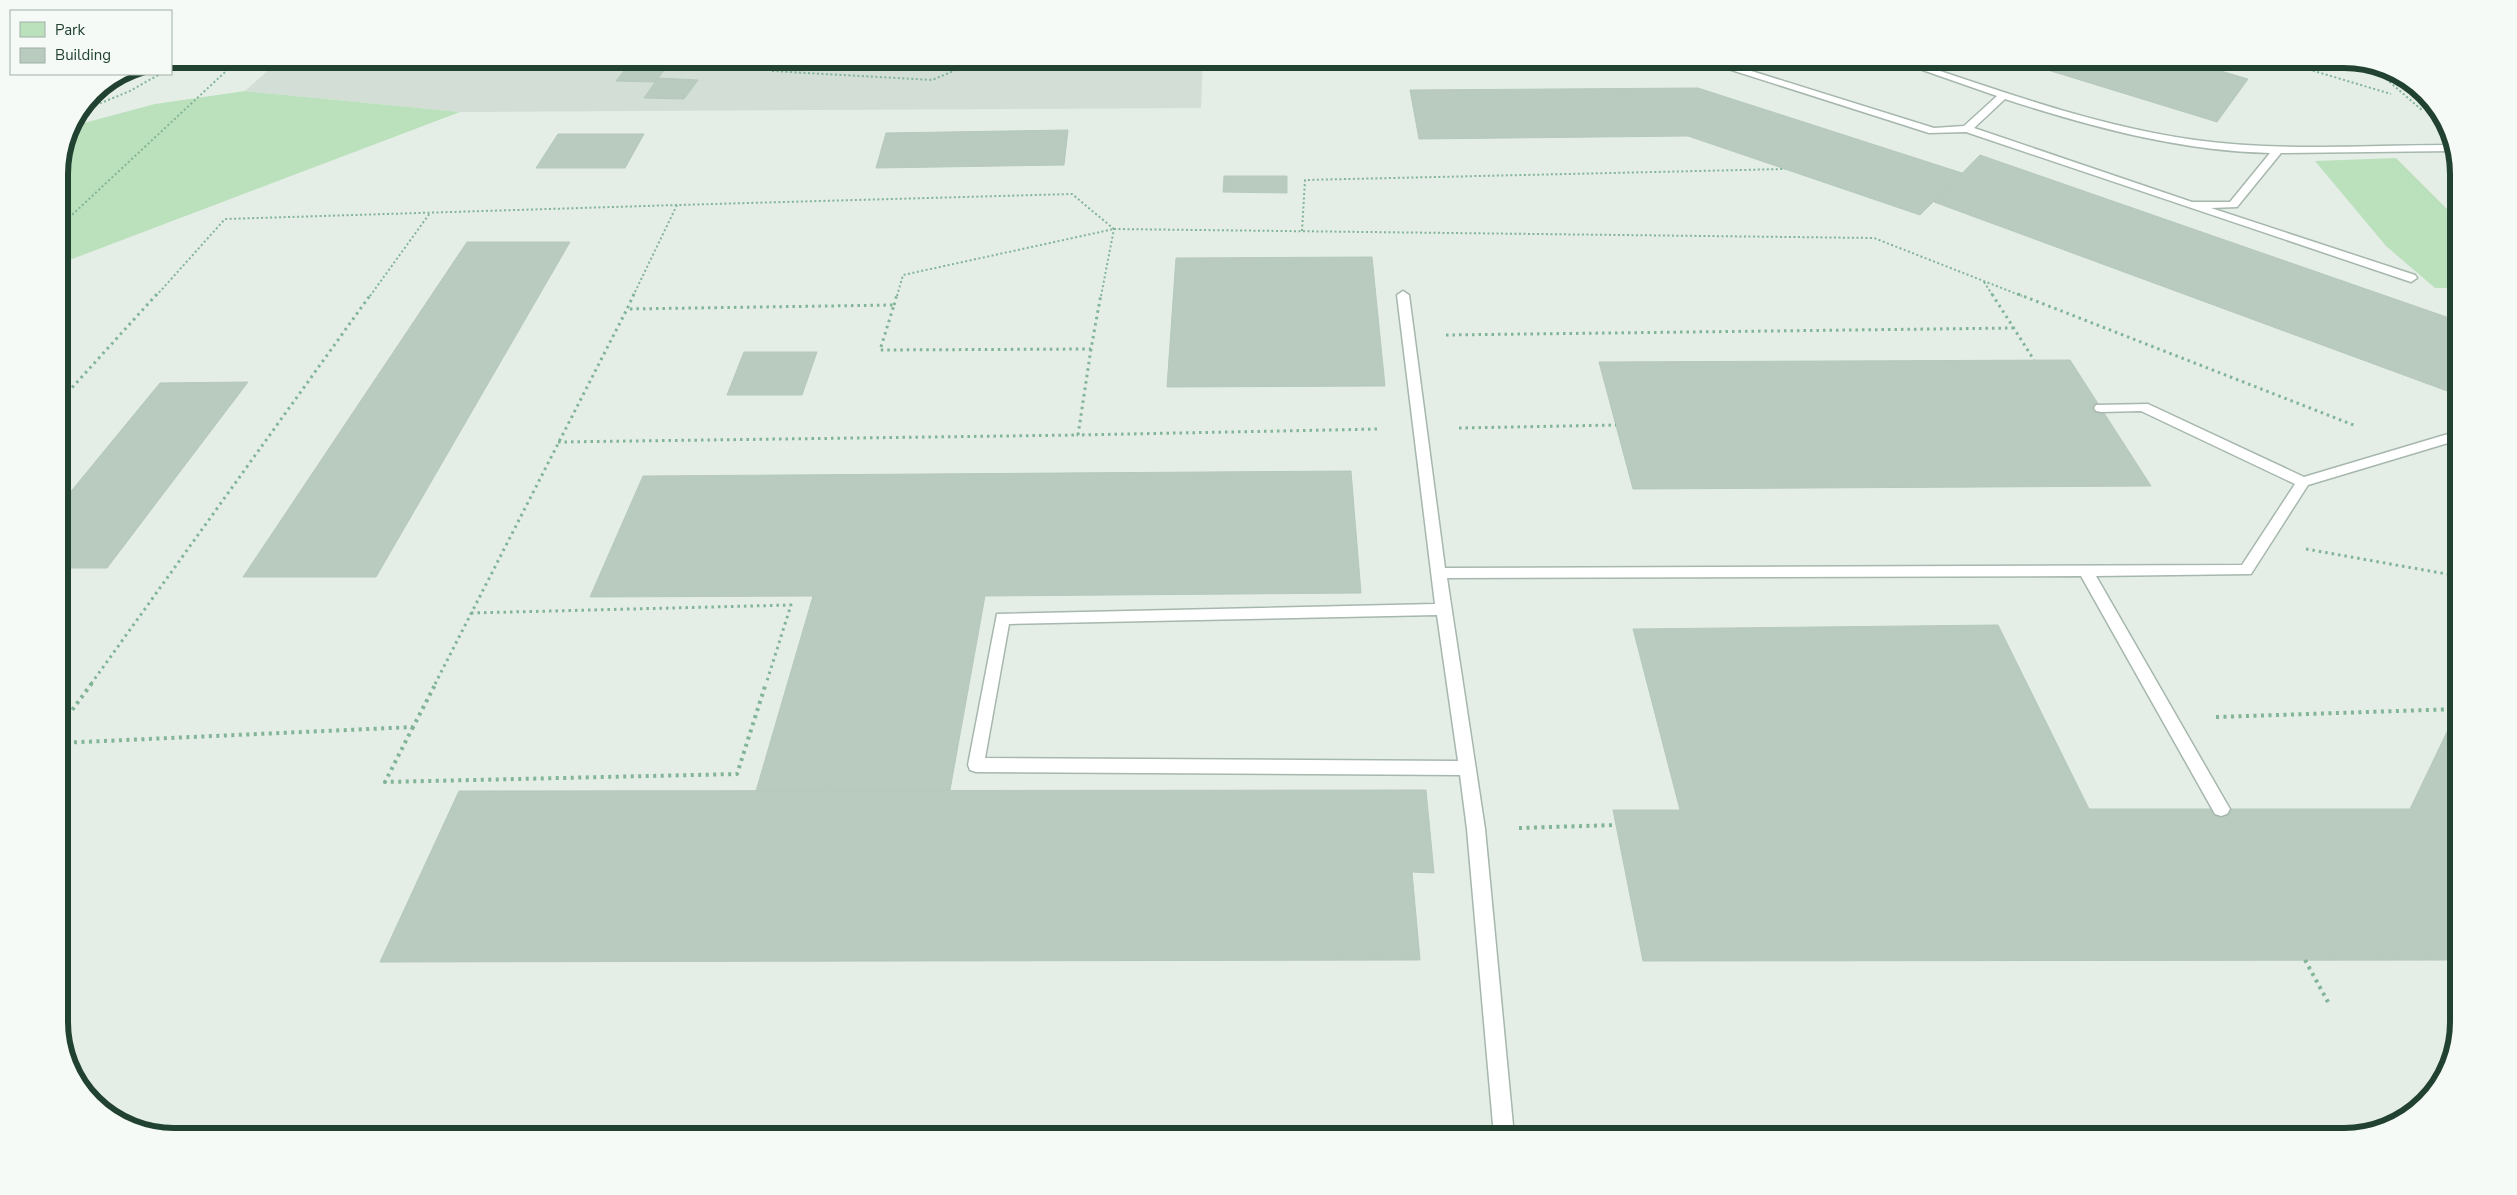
<svg xmlns="http://www.w3.org/2000/svg" width="2517" height="1195" font-family="'Nunito Sans',sans-serif">
	<rect width="100%" height="100%" fill="#e4eee7"/>
	<path fill="#d2ded6" d="M 281,59 L 1203,59 L 1201,108 L 460,112 L 245,91 Z"/>
	<g fill="#bbe1bc">
		<path d="M 245,91 L 460,112 L 59,264 L 59,166 L 69,127 L 155,104 Z"/>
		<path d="M 2396,158 L 2458,220 L 2458,288 L 2435,288 L 2386,246 L 2315,161 Z"/>
	</g>
	<g fill="#b9cabf" stroke="#b6c9bc">
		<path d="M 2012,59 L 2180,59 L 2248,79 L 2217,122 Z"/>
		<path d="M 631,62 L 669,64 L 655,82 L 616,81 Z"/>
		<path d="M 658,78 L 698,80 L 684,99 L 644,98 Z"/>
		<path d="M 1698,88 L 1962,173 L 1920,215 L 1688,136 L 1419,139 L 1410,90 Z"/>
		<path d="M 1068,130 L 1064,165 L 876,168 L 886,133 Z"/>
		<path d="M 558,134 L 644,134 L 625,168 L 536,168 Z"/>
		<path d="M 1980,155 L 2458,321 L 2458,395 L 1934,202 Z"/>
		<path d="M 1224,176 L 1287,176 L 1287,193 L 1223,192 Z"/>
		<path d="M 467,242 L 570,242 L 376,577 L 243,577 Z"/>
		<path d="M 1372,257 L 1385,386 L 1167,387 L 1176,258 Z"/>
		<path d="M 744,352 L 817,352 L 802,395 L 727,395 Z"/>
		<path d="M 2070,360 L 2151,486 L 1633,489 L 1599,362 Z"/>
		<path d="M 248,382 L 107,568 L 59,568 L 59,506 L 160,383 Z"/>
		<path d="M 1351,471 L 1361,593 L 985,596 L 950,790 L 756,791 L 813,596 L 590,597 L 643,476 Z"/>
		<path d="M 1998,625 L 2089,809 L 2410,809 L 2458,709 L 2458,960 L 1643,961 L 1613,810 L 1680,810 L 1633,629 Z"/>
		<path d="M 1426,790 L 1434,873 L 1412,872 L 1420,960 L 380,962 L 459,791 Z"/>
	</g>
	<g fill="none" stroke-linecap="round" stroke-linejoin="round">
		<defs>
			<g id="service">
				<path d="M 1299,59 L 1664,61 L 1713,59 L 1934,128 L 1964,126 L 1997,96 L 1891,59 L 1905,59 C 2000,91 2096,126 2195,140 C 2280,152 2364,145 2451,145 L 2453,151 L 2281,153 L 2237,207 L 2211,208 L 2415,275 L 2417,278 L 2411,282 L 1966,132 L 1929,133 L 1700,60 L 1664,67 L 1313,65 ZM 2005,99 C 2091,127 2180,151 2270,153 L 2230,202 L 2192,202 L 1974,128 Z"/>
				<path d="M 1403,291 L 1409,295 L 1445,568 L 2242,565 L 2295,484 L 2141,411 L 2101,412 L 2096,411 L 2094,408 L 2096,405 L 2148,404 L 2304,477 L 2458,431 L 2458,440 L 2308,485 L 2251,574 L 2096,576 L 2227,804 L 2230,809 L 2227,814 L 2221,816 L 2215,814 L 2081,576 L 1447,578 L 1485,829 L 1514,1136 L 1494,1136 L 1467,829 L 1460,775 L 976,772 L 970,770 L 968,765 L 997,614 L 1435,604 L 1397,295 ZM 1437,615 L 1458,761 L 985,758 L 1009,624 Z"/>
			</g>
		</defs>
		<use href="#service" stroke="#a6b7ad" stroke-width="3"/>
		<g stroke="#82b498" stroke-width="2" stroke-dasharray="2 2.5" stroke-linecap="butt">
			<path d="M 753,59 L 772,71 L 932,80 L 982,59"/>
			<path d="M 2274,59 L 2391,94"/>
			<path d="M 2369,64 L 2423,111"/>
			<path d="M 171,67 L 180,59"/>
			<path d="M 773,70 L 799,59"/>
			<path d="M 79,112 L 130,91 L 160,74"/>
			<path d="M 59,227 L 239,59"/>
			<path d="M 1114,229 L 1874,238 L 2022,296"/>
			<path d="M 1302,231 L 1305,180 L 1785,169"/>
			<path d="M 1984,282 L 1993,296"/>
			<path d="M 156,296 L 225,219 L 677,205"/>
			<path d="M 370,296 L 430,213"/>
			<path d="M 633,296 L 677,205 L 1072,194 L 1114,229"/>
			<path d="M 897,296 L 903,275 L 1114,229"/>
			<path d="M 1101,296 L 1114,229"/>
		</g>
		<g stroke="#82b498" stroke-width="3" stroke-dasharray="2.5 4" stroke-linecap="butt">
			<path d="M 634,294 L 627,309 L 894,305 L 880,350 L 1091,349 L 1101,294"/>
			<path d="M 1992,294 L 2034,360"/>
			<path d="M 2018,294 L 2356,426"/>
			<path d="M 894,305 L 897,294"/>
			<path d="M 1446,335 L 2013,328"/>
			<path d="M 1091,349 L 1078,435 L 1380,429"/>
			<path d="M 59,402 L 157,294"/>
			<path d="M 1459,428 L 1616,425"/>
			<path d="M 558,442 L 1078,435"/>
			<path d="M 2306,549 L 2458,576"/>
			<path d="M 471,613 L 791,605 L 766,684"/>
			<path d="M 91,684 L 371,294"/>
			<path d="M 435,684 L 627,309"/>
		</g>
		<g stroke="#82b498" stroke-width="4" stroke-dasharray="3 4.5" stroke-linecap="butt">
			<path d="M 2216,717 L 2458,709"/>
			<path d="M 413,727 L 385,782 L 737,774 L 766,683"/>
			<path d="M 59,728 L 92,683"/>
			<path d="M 59,743 L 413,727 L 436,683"/>
			<path d="M 1519,828 L 1616,825"/>
			<path d="M 2305,960 L 2328,1002"/>
		</g>
		<use href="#service" fill="#fff" fill-rule="evenodd"/>
	</g>
	<path d="M0 0H2517V1195H0ZM174 68H2344A106 106 0 0 1 2450 174V1022A106 106 0 0 1 2344 1128H174A106 106 0 0 1 68 1022V174A106 106 0 0 1 174 68Z" fill="#f5faf6" fill-rule="evenodd"/>
	<path fill="none" stroke="#224231" stroke-width="6" d="M174 68H2344A106 106 0 0 1 2450 174V1022A106 106 0 0 1 2344 1128H174A106 106 0 0 1 68 1022V174A106 106 0 0 1 174 68Z"/>
	<rect x="10" y="10" width="162" height="65" fill="#f5faf6" stroke="#a1b0a7"/>
	<rect x="20" y="22" width="25" height="15" fill="#bbe1bc" stroke="#a1b0a7"/>
	<text x="55" y="35" font-size="15" fill="#224231">Park</text>
	<rect x="20" y="48" width="25" height="15" fill="#b9cabf" stroke="#a1b0a7"/>
	<text x="55" y="60" font-size="15" fill="#224231">Building</text>
</svg>
